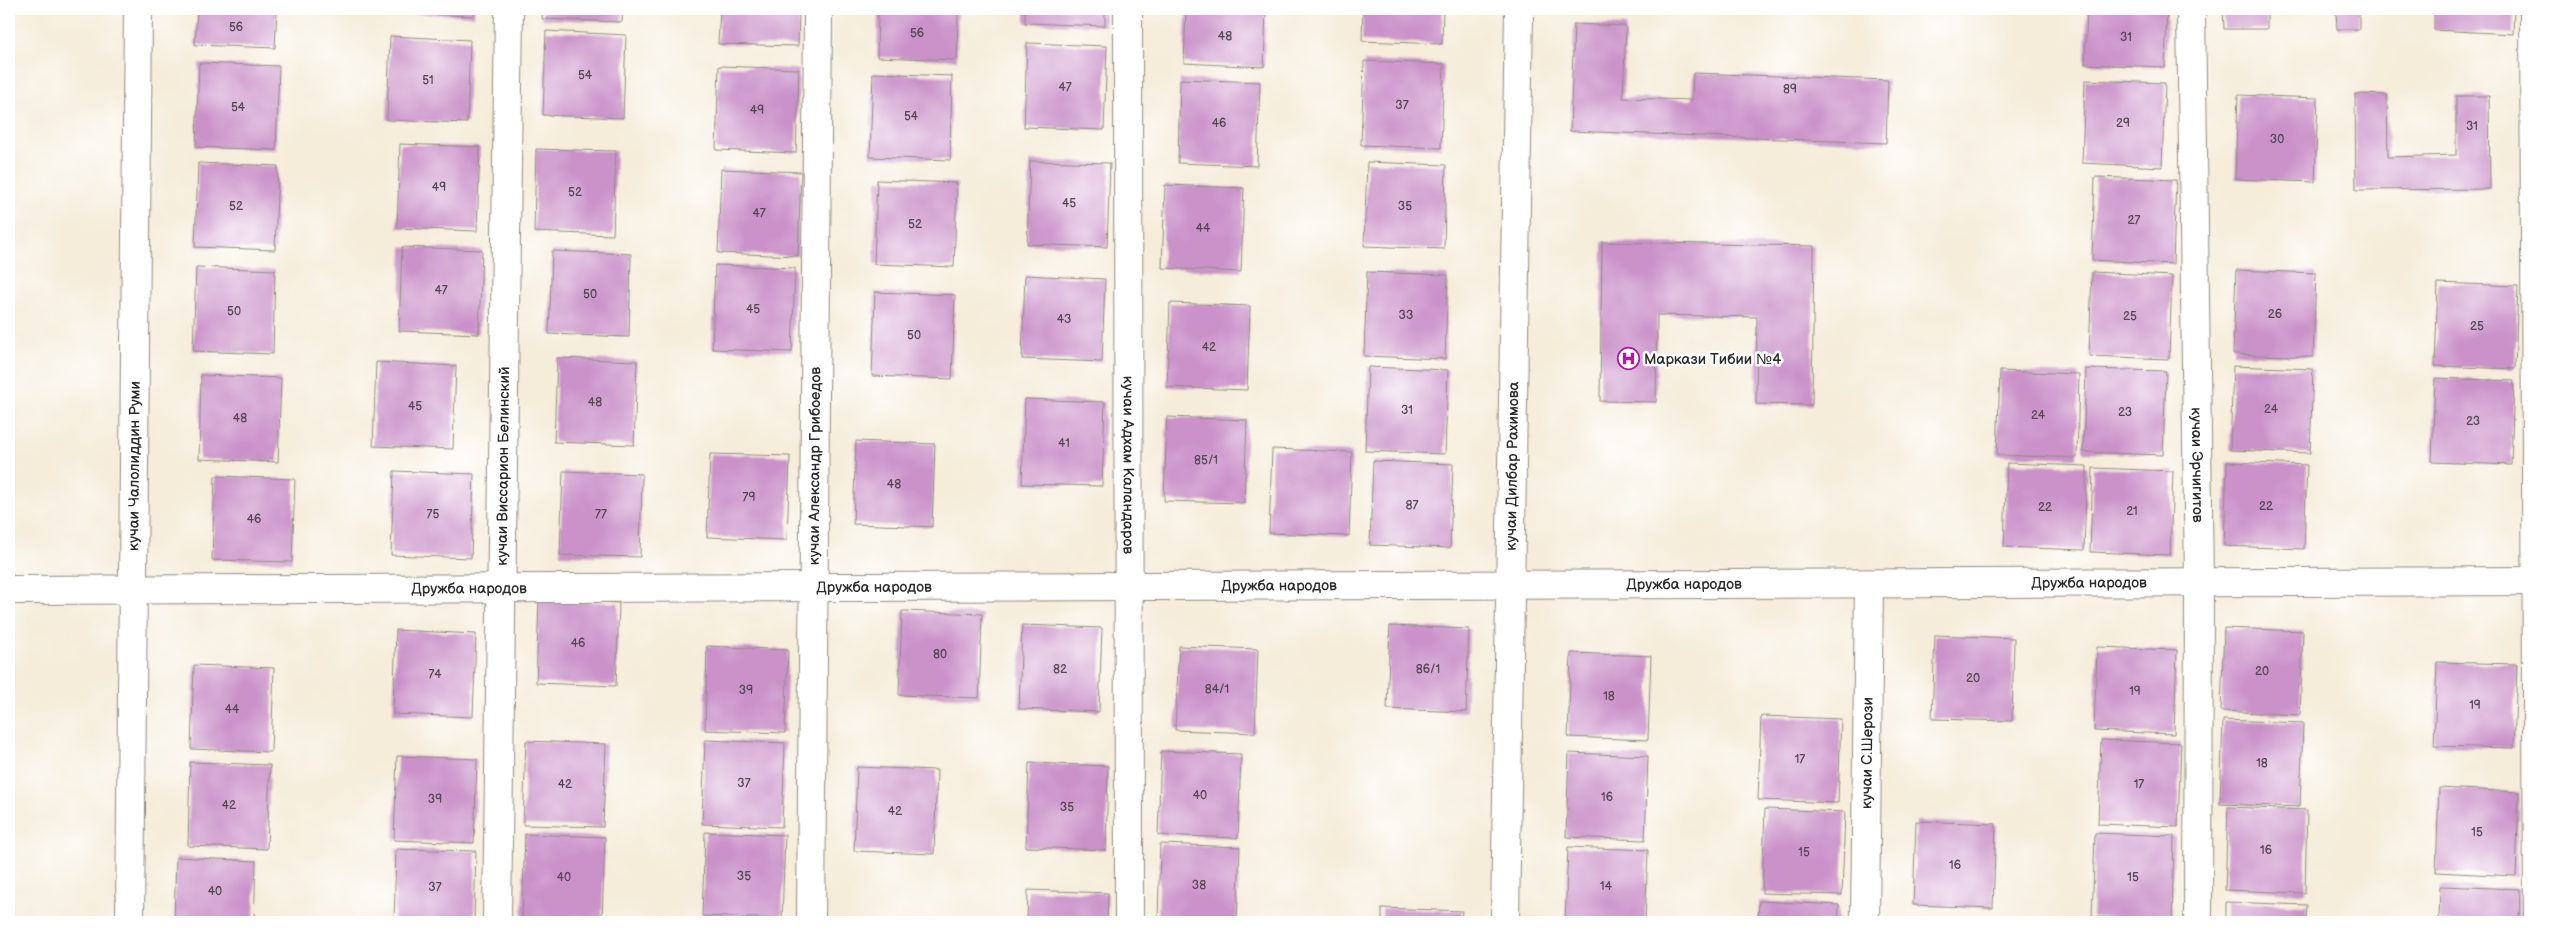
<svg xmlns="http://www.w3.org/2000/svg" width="2558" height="931" font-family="'Balsamiq Sans',sans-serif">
	<rect width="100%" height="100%" fill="#fff"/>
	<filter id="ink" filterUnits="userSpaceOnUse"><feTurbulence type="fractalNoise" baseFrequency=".02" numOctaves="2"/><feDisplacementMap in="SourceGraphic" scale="10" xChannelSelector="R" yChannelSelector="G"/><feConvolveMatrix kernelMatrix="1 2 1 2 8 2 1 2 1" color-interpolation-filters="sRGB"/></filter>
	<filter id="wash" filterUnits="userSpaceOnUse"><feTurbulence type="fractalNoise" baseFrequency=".0096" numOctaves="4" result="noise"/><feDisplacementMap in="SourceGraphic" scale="20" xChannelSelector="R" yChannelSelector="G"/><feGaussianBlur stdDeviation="1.12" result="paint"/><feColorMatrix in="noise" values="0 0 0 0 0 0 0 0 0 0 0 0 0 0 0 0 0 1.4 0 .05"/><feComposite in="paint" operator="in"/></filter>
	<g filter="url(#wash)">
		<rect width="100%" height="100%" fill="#f5ecd9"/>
		<g id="blocks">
			<g fill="#ca92c9">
				<path d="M 197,9 L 277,9 L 275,48 L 195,45 Z"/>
				<path d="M 394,9 L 475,9 L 474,16 L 394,13 Z"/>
				<path d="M 543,9 L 623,9 L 622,22 L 542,19 Z"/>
				<path d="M 720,9 L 799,9 L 798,46 L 718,44 Z"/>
				<path d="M 878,9 L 958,9 L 957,60 L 877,57 Z"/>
				<path d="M 1025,9 L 1105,9 L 1105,26 L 1025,23 Z"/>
				<path d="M 1186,9 L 1266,9 L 1264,67 L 1184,63 Z"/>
				<path d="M 1363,9 L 1443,9 L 1442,44 L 1362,41 Z"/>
				<path d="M 2087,9 L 2167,9 L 2165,67 L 2085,64 Z"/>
				<path d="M 2216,9 L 2267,9 L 2267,29 L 2224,29 L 2223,10 L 2216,11 Z"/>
				<path d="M 2336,9 L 2359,9 L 2359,29 L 2337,29 Z"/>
				<path d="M 2434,9 L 2514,9 L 2513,34 L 2434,30 Z"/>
				<path d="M 1574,24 L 1626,26 L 1623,98 L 1692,100 L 1693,73 L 1888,80 L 1886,143 L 1570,131 Z"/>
				<path d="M 546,31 L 626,35 L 623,118 L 543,115 Z"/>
				<path d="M 390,36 L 470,40 L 467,123 L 387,120 Z"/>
				<path d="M 1027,43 L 1107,46 L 1104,130 L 1024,127 Z"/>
				<path d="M 1364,61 L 1444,64 L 1441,148 L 1361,145 Z"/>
				<path d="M 199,63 L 279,66 L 276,150 L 196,147 Z"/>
				<path d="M 719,66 L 799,69 L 796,153 L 716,150 Z"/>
				<path d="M 873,73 L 952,76 L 950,160 L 870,157 Z"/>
				<path d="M 1180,79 L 1260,82 L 1257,166 L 1178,163 Z"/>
				<path d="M 2085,80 L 2165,83 L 2162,167 L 2082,163 Z"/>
				<path d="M 2355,94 L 2387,95 L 2388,157 L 2456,155 L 2456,96 L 2489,96 L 2490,189 L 2356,190 Z"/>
				<path d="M 2238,95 L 2318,98 L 2315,182 L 2235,179 Z"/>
				<path d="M 400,144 L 480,147 L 477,231 L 397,228 Z"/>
				<path d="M 536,149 L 616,151 L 613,235 L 534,232 Z"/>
				<path d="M 1030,161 L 1110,163 L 1107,247 L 1027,244 Z"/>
				<path d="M 1367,162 L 1446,165 L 1444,249 L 1364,246 Z"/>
				<path d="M 198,163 L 278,166 L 275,250 L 195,247 Z"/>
				<path d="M 721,169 L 801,172 L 798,256 L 718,253 Z"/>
				<path d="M 2095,177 L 2176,180 L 2173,264 L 2092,260 Z"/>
				<path d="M 877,180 L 957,183 L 954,267 L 874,264 Z"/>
				<path d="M 1165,185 L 1244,188 L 1241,272 L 1162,268 Z"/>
				<path d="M 1602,242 L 1814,246 L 1812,405 L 1756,404 L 1757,317 L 1657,315 L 1656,402 L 1600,401 Z"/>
				<path d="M 402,247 L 482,250 L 479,334 L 399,331 Z"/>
				<path d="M 552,251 L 631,254 L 629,337 L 549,334 Z"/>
				<path d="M 715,265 L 795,268 L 792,352 L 712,349 Z"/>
				<path d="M 196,267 L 275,270 L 273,354 L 193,351 Z"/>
				<path d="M 2236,270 L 2316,273 L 2313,357 L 2233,354 Z"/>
				<path d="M 1367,272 L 1448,275 L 1445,359 L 1364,356 Z"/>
				<path d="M 2092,272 L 2172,276 L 2169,359 L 2089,356 Z"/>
				<path d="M 1025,275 L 1105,279 L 1102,362 L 1022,359 Z"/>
				<path d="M 2438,283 L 2518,286 L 2515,369 L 2435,366 Z"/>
				<path d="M 875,292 L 955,295 L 952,379 L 872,376 Z"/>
				<path d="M 1170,303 L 1250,306 L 1247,390 L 1167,387 Z"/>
				<path d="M 557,358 L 637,361 L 634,445 L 554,442 Z"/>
				<path d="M 376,362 L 456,366 L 453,449 L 373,446 Z"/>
				<path d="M 2233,366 L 2313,369 L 2310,453 L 2230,450 Z"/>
				<path d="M 1368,367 L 1448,370 L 1445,454 L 1365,451 Z"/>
				<path d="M 2086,369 L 2166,371 L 2163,455 L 2083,452 Z"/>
				<path d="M 2000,371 L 2079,374 L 2077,458 L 1997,455 Z"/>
				<path d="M 201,375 L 281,378 L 278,462 L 199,459 Z"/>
				<path d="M 2435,378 L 2514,381 L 2511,465 L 2432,462 Z"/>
				<path d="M 1025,399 L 1105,402 L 1102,486 L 1022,484 Z"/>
				<path d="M 1167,417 L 1247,420 L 1244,503 L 1164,501 Z"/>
				<path d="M 856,441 L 935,444 L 932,527 L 853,524 Z"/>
				<path d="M 1272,449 L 1352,452 L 1349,536 L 1269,533 Z"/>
				<path d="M 710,454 L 790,456 L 787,540 L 707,537 Z"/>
				<path d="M 1373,461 L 1453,464 L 1450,548 L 1370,545 Z"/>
				<path d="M 2227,462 L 2307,465 L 2304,549 L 2224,546 Z"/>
				<path d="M 2007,463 L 2087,466 L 2084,550 L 2004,547 Z"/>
				<path d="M 2093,468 L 2173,471 L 2170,555 L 2090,552 Z"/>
				<path d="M 394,471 L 474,474 L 471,558 L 391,555 Z"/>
				<path d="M 563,471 L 642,474 L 640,557 L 560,555 Z"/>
				<path d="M 215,476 L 295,479 L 292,562 L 212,560 Z"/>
				<path d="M 539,599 L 619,603 L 616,686 L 536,683 Z"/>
				<path d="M 902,611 L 982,614 L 979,698 L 899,695 Z"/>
				<path d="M 1022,625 L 1102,628 L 1099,712 L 1019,709 Z"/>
				<path d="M 1390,626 L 1469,629 L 1466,712 L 1387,709 Z"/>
				<path d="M 2224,628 L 2303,631 L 2300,715 L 2221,711 Z"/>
				<path d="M 396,630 L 476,634 L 473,717 L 393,714 Z"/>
				<path d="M 1935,635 L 2014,638 L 2012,721 L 1932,719 Z"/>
				<path d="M 707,646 L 788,650 L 785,733 L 705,730 Z"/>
				<path d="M 1179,646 L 1258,649 L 1255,733 L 1175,730 Z"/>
				<path d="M 2097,647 L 2177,650 L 2174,734 L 2094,731 Z"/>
				<path d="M 1571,653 L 1651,656 L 1648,740 L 1568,737 Z"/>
				<path d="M 2437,662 L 2517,664 L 2514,748 L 2434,746 Z"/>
				<path d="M 194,665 L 274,668 L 271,752 L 191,749 Z"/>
				<path d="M 1761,716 L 1841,719 L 1838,803 L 1758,800 Z"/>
				<path d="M 2223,720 L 2303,723 L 2300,807 L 2220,804 Z"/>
				<path d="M 705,740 L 785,743 L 782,827 L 702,824 Z"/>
				<path d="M 2101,740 L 2181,743 L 2178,827 L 2098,824 Z"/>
				<path d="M 526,741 L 606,744 L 603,827 L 523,825 Z"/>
				<path d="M 1161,751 L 1241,754 L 1238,838 L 1158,835 Z"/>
				<path d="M 1569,753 L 1648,756 L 1645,840 L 1566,837 Z"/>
				<path d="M 397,756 L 477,759 L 474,843 L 394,840 Z"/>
				<path d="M 190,762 L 270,765 L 267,849 L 188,846 Z"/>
				<path d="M 1029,763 L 1108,766 L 1106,850 L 1026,847 Z"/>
				<path d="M 857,767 L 937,770 L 934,854 L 854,851 Z"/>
				<path d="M 2439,788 L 2519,792 L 2516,876 L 2436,872 Z"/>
				<path d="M 2228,807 L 2307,810 L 2305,893 L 2225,890 Z"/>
				<path d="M 1765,809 L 1845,812 L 1842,895 L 1762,893 Z"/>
				<path d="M 1916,821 L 1996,824 L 1993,908 L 1913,905 Z"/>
				<path d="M 705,832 L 785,835 L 782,919 L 702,916 Z"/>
				<path d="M 2095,833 L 2174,836 L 2172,920 L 2092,917 Z"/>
				<path d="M 525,834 L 605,837 L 602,920 L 522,918 Z"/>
				<path d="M 1160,844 L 1240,847 L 1237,922 L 1158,922 Z"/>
				<path d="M 1568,847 L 1648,850 L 1645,922 L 1565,922 Z"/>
				<path d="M 396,849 L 476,851 L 474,922 L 394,922 Z"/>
				<path d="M 176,857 L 256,861 L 254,922 L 174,922 Z"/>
				<path d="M 2440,886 L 2520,889 L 2519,922 L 2439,922 Z"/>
				<path d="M 1028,890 L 1108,893 L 1107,922 L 1027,922 Z"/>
				<path d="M 1759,901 L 1839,905 L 1838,922 L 1758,922 Z"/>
				<path d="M 2226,902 L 2307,905 L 2306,922 L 2226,922 Z"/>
				<path d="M 1382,908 L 1462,911 L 1461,922 L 1382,922 Z"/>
			</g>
		</g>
	</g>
	<g filter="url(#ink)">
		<use href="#blocks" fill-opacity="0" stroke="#908c82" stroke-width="1"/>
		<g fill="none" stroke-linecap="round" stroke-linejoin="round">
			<defs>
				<g id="minor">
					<path id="s1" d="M 1128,9 L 1129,922"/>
					<path id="s2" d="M 2191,9 L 2199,582 L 2198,922"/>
					<path d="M 2534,9 L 2538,922"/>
					<path id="s3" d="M 9,590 L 2549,581"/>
					<path id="s4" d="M 130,922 L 138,9"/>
					<path id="s5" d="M 497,922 L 509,9"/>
					<path id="s6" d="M 811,922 L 818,9"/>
					<path id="s7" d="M 1505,922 L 1519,9"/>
					<path id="s8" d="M 1865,922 L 1869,584"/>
				</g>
			</defs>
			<use href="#minor" stroke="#908c82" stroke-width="30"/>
			<use href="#minor" stroke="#fff" stroke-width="28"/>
		</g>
	</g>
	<defs>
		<symbol id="hospital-ring" viewBox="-11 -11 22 22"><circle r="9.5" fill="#fff" stroke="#b5179e" stroke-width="1.5"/><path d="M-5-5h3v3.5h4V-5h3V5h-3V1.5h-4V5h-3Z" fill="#b5179e"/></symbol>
	</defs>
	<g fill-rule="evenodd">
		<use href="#hospital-ring" x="1616" y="346" width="25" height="25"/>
	</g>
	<g text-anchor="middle" stroke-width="5" stroke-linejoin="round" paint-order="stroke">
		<g font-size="12" fill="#534552">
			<text x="236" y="31">56</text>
			<text x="917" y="37">56</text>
			<text x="1225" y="40">48</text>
			<text x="2126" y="41">31</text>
			<text x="585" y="79">54</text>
			<text x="428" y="84">51</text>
			<text x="1065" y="91">47</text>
			<text x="1790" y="93">89</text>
			<text x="1402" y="109">37</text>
			<text x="238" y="111">54</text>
			<text x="757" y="114">49</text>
			<text x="911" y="120">54</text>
			<text x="1219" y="127">46</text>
			<text x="2123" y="127">29</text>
			<text x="2472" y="130">31</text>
			<text x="2277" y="143">30</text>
			<text x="439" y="191">49</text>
			<text x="575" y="196">52</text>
			<text x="1069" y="207">45</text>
			<text x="236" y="210">52</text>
			<text x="1405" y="210">35</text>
			<text x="759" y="217">47</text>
			<text x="2134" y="224">27</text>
			<text x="915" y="228">52</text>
			<text x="1203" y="232">44</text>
			<text x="441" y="294">47</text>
			<text x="590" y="298">50</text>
			<text x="753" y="313">45</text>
			<text x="234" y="315">50</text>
			<text x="2275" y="318">26</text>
			<text x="1406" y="319">33</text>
			<text x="2130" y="320">25</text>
			<text x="1064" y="323">43</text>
			<text x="2477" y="330">25</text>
			<text x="914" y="339">50</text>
			<text x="1209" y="351">42</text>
			<text x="595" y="406">48</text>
			<text x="415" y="410">45</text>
			<text x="2271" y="413">24</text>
			<text x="1407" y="414">31</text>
			<text x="2125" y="416">23</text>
			<text x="2038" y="419">24</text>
			<text x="240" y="422">48</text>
			<text x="2473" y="425">23</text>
			<text x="1064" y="447">41</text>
			<text x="1206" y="464">85/1</text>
			<text x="894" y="488">48</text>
			<text x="749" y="501">79</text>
			<text x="1412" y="509">87</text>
			<text x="2266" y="510">22</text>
			<text x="2045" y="511">22</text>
			<text x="2132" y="515">21</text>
			<text x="433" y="518">75</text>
			<text x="601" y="518">77</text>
			<text x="254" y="523">46</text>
			<text x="578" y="647">46</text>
			<text x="940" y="658">80</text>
			<text x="1060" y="673">82</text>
			<text x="1428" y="673">86/1</text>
			<text x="2262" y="675">20</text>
			<text x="435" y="678">74</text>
			<text x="1973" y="682">20</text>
			<text x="1217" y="693">84/1</text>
			<text x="746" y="694">39</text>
			<text x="2135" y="695">19</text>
			<text x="1609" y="700">18</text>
			<text x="2475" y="709">19</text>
			<text x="232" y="713">44</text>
			<text x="1800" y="763">17</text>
			<text x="2262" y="767">18</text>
			<text x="744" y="787">37</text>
			<text x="565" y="788">42</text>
			<text x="2139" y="788">17</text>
			<text x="1200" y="799">40</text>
			<text x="1607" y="801">16</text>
			<text x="435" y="803">39</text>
			<text x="229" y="809">42</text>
			<text x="1067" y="811">35</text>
			<text x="895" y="815">42</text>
			<text x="2477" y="836">15</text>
			<text x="2266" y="854">16</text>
			<text x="1804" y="856">15</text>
			<text x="1955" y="869">16</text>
			<text x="744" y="880">35</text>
			<text x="564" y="881">40</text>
			<text x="2133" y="881">15</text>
			<text x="1199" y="889">38</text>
			<text x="1606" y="890">14</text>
			<text x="435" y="891">37</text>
			<text x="215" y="895">40</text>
		</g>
		<g font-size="15" fill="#2b2b2b" stroke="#fff" text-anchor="start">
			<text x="1644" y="364">Маркази Тибии №4</text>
		</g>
		<g font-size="15" fill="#2b2b2b" stroke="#fff">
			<text dy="5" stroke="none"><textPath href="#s6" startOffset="456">кучаи Александр Грибоедов</textPath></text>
			<text dy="5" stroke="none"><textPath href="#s2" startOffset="456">кучаи Эрчигитов</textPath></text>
			<text dy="5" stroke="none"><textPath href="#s4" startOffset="456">кучаи Чалолиддин Руми</textPath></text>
			<text dy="5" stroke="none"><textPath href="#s5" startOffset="456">кучаи Виссарион Белинский</textPath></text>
			<text dy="5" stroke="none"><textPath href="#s1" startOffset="456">кучаи Адхам Каландаров</textPath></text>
			<text dy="5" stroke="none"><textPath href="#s7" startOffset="456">кучаи Дилбар Рахимова</textPath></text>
			<text dy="5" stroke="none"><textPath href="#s3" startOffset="2080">Дружба народов</textPath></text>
			<text dy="5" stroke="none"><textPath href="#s3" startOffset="1675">Дружба народов</textPath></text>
			<text dy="5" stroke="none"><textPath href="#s3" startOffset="1270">Дружба народов</textPath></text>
			<text dy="5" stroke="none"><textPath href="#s3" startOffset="865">Дружба народов</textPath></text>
			<text dy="5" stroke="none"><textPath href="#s3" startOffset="460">Дружба народов</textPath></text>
			<text dy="5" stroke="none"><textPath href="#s8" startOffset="169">кучаи С.Шерози</textPath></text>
		</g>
	</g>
	<rect width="2558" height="931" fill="none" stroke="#fff" stroke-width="30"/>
</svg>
